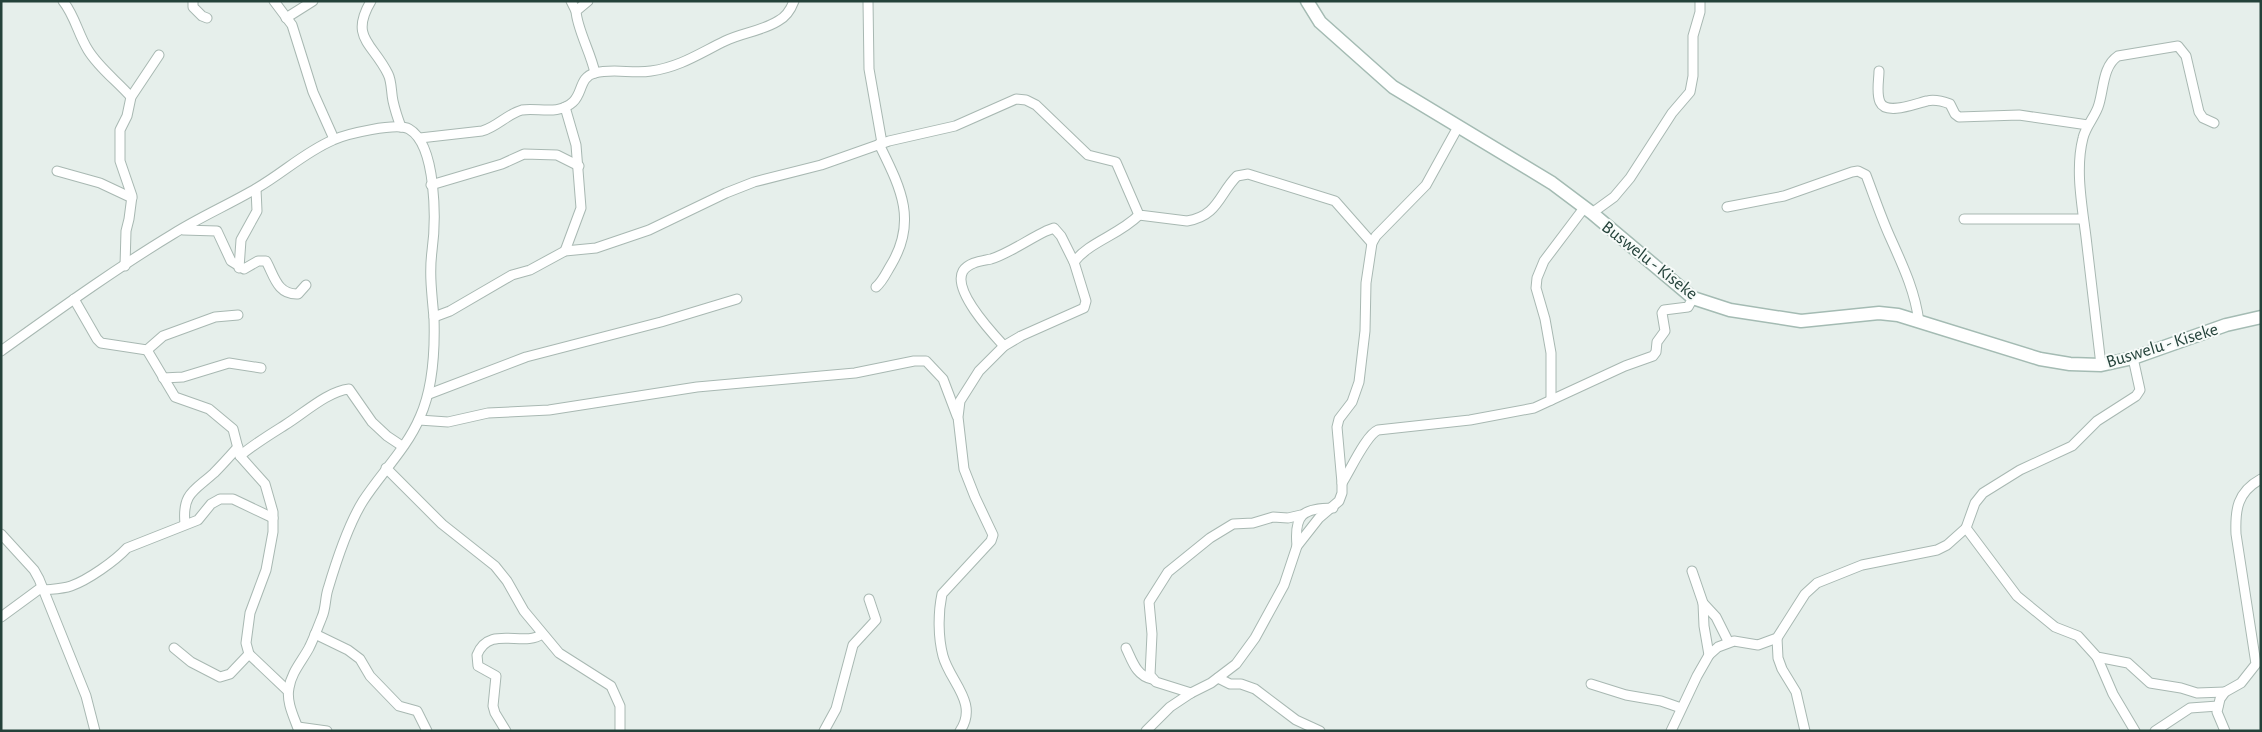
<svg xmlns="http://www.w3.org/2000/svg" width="2262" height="732" font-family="'Alegreya Sans',sans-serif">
	<rect width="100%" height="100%" fill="#e6efeb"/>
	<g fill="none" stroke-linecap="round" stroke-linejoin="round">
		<defs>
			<g id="street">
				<path d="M 63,1 C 75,16 78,34 88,50 C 99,68 117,81 131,97"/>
				<path d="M 193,1 L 193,7 L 202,16 L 207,18"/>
				<path d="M 274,1 L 292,25 L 313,92 L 334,139"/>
				<path d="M 371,1 C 349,38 373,43 388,74 C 392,82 391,92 393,101 C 395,110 398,119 401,127"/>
				<path d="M 571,1 L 576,11"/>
				<path d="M 588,1 L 576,11 C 577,29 591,53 595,73"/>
				<path d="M 868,1 L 869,69 L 882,143"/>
				<path d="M 286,18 L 313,1"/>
				<path d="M 1879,71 C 1879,80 1876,93 1880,102 C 1886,116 1917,103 1927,101 C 1935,99 1942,101 1950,104 L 1955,114 L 1959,117 L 2019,115 L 2088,125"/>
				<path d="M 565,107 L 576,145 L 581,208 L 565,251"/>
				<path d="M 420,138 L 482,131 C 497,127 507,114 522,110 C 537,107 558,116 573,102 C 583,93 579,77 595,73 C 613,68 633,74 651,71 C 680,67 700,53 725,41 C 741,33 762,31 778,21 C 786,17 791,9 794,1"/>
				<path d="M 57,171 L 100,183 L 132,198"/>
				<path d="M 431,185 L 502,164 L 524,154 L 557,155 L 579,166"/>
				<path d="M 1727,207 L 1784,196 L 1852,172 L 1858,171 L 1866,175 C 1874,196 1881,217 1890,237 C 1903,266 1915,291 1919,322"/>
				<path d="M 1592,213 L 1614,197 L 1630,178 L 1672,113 L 1690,92 L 1693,76 L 1693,36 L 1700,12 L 1700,1"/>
				<path d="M 1964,219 L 2083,219"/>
				<path d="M 183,230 L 217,231 L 231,261 L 244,269 L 258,261 L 266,261 C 274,275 277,295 298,294 L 306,285"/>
				<path d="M 125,266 L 126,231 L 129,219 L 132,196 L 120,161 L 120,130 L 127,116 L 131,97 L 159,55"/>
				<path d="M 239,268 L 241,240 L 257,211 L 256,189"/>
				<path d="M 876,287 C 883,281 886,273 891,265 C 918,220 900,187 879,144"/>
				<path d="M 74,299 L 97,339 L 101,343 L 147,350 L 163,336 L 215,317 L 238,315"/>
				<path d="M 434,317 L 450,311 L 512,275 L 530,270 L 565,251 L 596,248 L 649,230 L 726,193 L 754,182 L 821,165 L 889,141 L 955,126 L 1016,99 L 1026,100 L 1036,105 L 1088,155 L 1116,162 L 1139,215 L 1187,221 C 1218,216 1219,194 1237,176 L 1248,174 L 1335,201 L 1372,243"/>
				<path d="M 1004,346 C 992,333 952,290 963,271 C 969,262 982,261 991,259 C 1008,254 1029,239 1046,231 L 1054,228 L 1061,236 L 1074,262"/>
				<path d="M 147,350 L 175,397 L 209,409 L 233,429 L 240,456 L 265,484 L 273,512 L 273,532 L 266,570 L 250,613 L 246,643 L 249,654 L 288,691"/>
				<path d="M 1,351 C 57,311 115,269 173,234 C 200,217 230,204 257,188 C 283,173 305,152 333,140 C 346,134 397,122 409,129 C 437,145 436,222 432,251 C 429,274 432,295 434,318 C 435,350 433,388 420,417 C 407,448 381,473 363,501 C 348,525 336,562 328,589 C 325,598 326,608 322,617 C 318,627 314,638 309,648 C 302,661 291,673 289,688 C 286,702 294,717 299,731"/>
				<path d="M 2101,365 C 2096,322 2091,279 2086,237 C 2082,205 2075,169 2083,138 C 2086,125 2096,116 2099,104 C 2104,87 2103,66 2118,56 L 2178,46 L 2186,56 L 2199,112 L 2203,118 L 2214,123"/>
				<path d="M 163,378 L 183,377 L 229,363 L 261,368"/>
				<path d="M 429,394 L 526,357 L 661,322 L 737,299"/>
				<path d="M 1551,400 L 1551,353 L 1545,319 L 1536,288 L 1537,278 L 1544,261 L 1584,208"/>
				<path d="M 419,420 L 448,422 L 488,413 L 549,410 L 697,387 L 855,373 L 914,361 L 926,361 L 943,379 L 957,416"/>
				<path d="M 240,456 C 254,444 269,435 285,425 C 303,414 328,391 349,389 L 372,422 L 387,436 L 402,446"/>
				<path d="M 386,468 L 442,524 L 495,566 L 507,581 L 524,611 L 559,653 L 611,686 L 620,706 L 620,731"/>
				<path d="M 1342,483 C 1351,469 1366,435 1378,430 L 1470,420 L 1534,408 L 1625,366 L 1653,356 L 1656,352 L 1657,342 L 1665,331 L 1662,313 L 1664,310 L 1688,307 L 1693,298"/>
				<path d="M 185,524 C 182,493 194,491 214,473 C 222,465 230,456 238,447"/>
				<path d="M 1966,528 L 2017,596 L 2055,627 L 2078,636 L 2097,657 L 2128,663 L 2150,683 L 2181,688 L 2197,693 L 2225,692"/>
				<path d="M 1,534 L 34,570 L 39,579 L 86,696 L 95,731"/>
				<path d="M 1297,546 C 1294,515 1302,508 1333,508"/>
				<path d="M 1692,571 L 1703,603 L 1716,617 L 1728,641"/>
				<path d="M 44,590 C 53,589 62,589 71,586 C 88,580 115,561 127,548 L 198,520 L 211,504 L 220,499 L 233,499 L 273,518"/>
				<path d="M 1703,603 L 1704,626 L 1709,655"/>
				<path d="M 1,617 L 42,587"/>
				<path d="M 315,634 L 348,650 L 360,659 L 370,676 L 399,706 L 417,711 L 427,731"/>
				<path d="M 1777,638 L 1778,658 L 1782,669 L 1796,692 L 1805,731"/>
				<path d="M 174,648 L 191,662 L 220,677 L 230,674 L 249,654"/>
				<path d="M 1126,648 C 1132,660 1136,676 1152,679"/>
				<path d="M 2097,657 L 2113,694 L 2135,731"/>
				<path d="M 1218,678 L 1230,684 L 1241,684 L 1255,689 L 1296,720 L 1320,731"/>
				<path d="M 1591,684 L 1626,695 L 1661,701 L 1681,708"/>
				<path d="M 1191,693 L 1156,682 L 1150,675 L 1152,634 L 1149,602 L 1168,572 L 1210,538 L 1233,524 L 1253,523 L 1273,517 L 1288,518 L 1301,515"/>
				<path d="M 298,727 L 327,731"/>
				<path d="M 506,731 L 495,713 L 493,706 L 496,676 L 478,666 L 477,655 C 489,624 524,648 542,634"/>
				<path d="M 824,731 L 836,709 L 853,645 L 876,620 L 869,599"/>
				<path d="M 960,731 C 979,703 950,682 943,656 C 938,637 938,613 942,594 L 991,541 L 993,535 L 975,497 L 964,469 L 958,417 L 960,401 L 979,371 L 1004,346 L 1021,336 L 1084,308 L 1086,301 L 1074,262 C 1089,242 1119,235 1139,215"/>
				<path d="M 1146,731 L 1170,707 L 1191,693 L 1211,683 L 1236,664 L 1255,638 L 1284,585 L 1297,546 L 1319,518 L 1339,501 L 1342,493 L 1342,483 L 1337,427 L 1339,419 L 1352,402 L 1359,382 L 1365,331 L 1366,283 L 1372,243 L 1376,236 L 1426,185 L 1458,127"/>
				<path d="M 1671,731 L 1697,676 L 1709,655 L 1718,647 L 1734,641 L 1758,645 L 1777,638 L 1805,594 L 1817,583 L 1862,565 L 1937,550 L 1947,545 L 1966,528 L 1975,503 L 1983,493 L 2020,470 L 2072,446 L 2097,421 L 2136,396 L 2140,390 L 2133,358"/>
				<path d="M 2155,731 L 2190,708 L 2218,706"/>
				<path d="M 2225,731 L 2217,712 L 2220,699 L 2225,692 L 2241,683 L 2256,664 L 2236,534 C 2235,510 2237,492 2261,479"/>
			</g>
			<path id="secondary" d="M 1307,1 L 1320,22 L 1393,87 L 1552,183 L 1592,213 L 1693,298 L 1730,310 L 1801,321 L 1879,313 L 1898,315 L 2040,359 L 2070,364 L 2101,365 L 2133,358 L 2226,325 L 2261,317"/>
		</defs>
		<use href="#street" stroke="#a8b8b2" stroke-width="11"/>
		<use href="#secondary" stroke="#a4bbb3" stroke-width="15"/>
		<use href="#street" stroke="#fff" stroke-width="9"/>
		<use href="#secondary" stroke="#fff" stroke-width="12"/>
	</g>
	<g text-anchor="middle" stroke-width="4" stroke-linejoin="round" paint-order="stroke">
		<g font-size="18" fill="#24423a" stroke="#f7fbf9">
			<text transform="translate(1650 260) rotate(38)" y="6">Buswelu - Kiseke</text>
			<text transform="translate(2162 345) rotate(-17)" y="6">Buswelu - Kiseke</text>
		</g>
	</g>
	<rect width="2262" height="732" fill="none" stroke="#24423a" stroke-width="5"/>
</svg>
